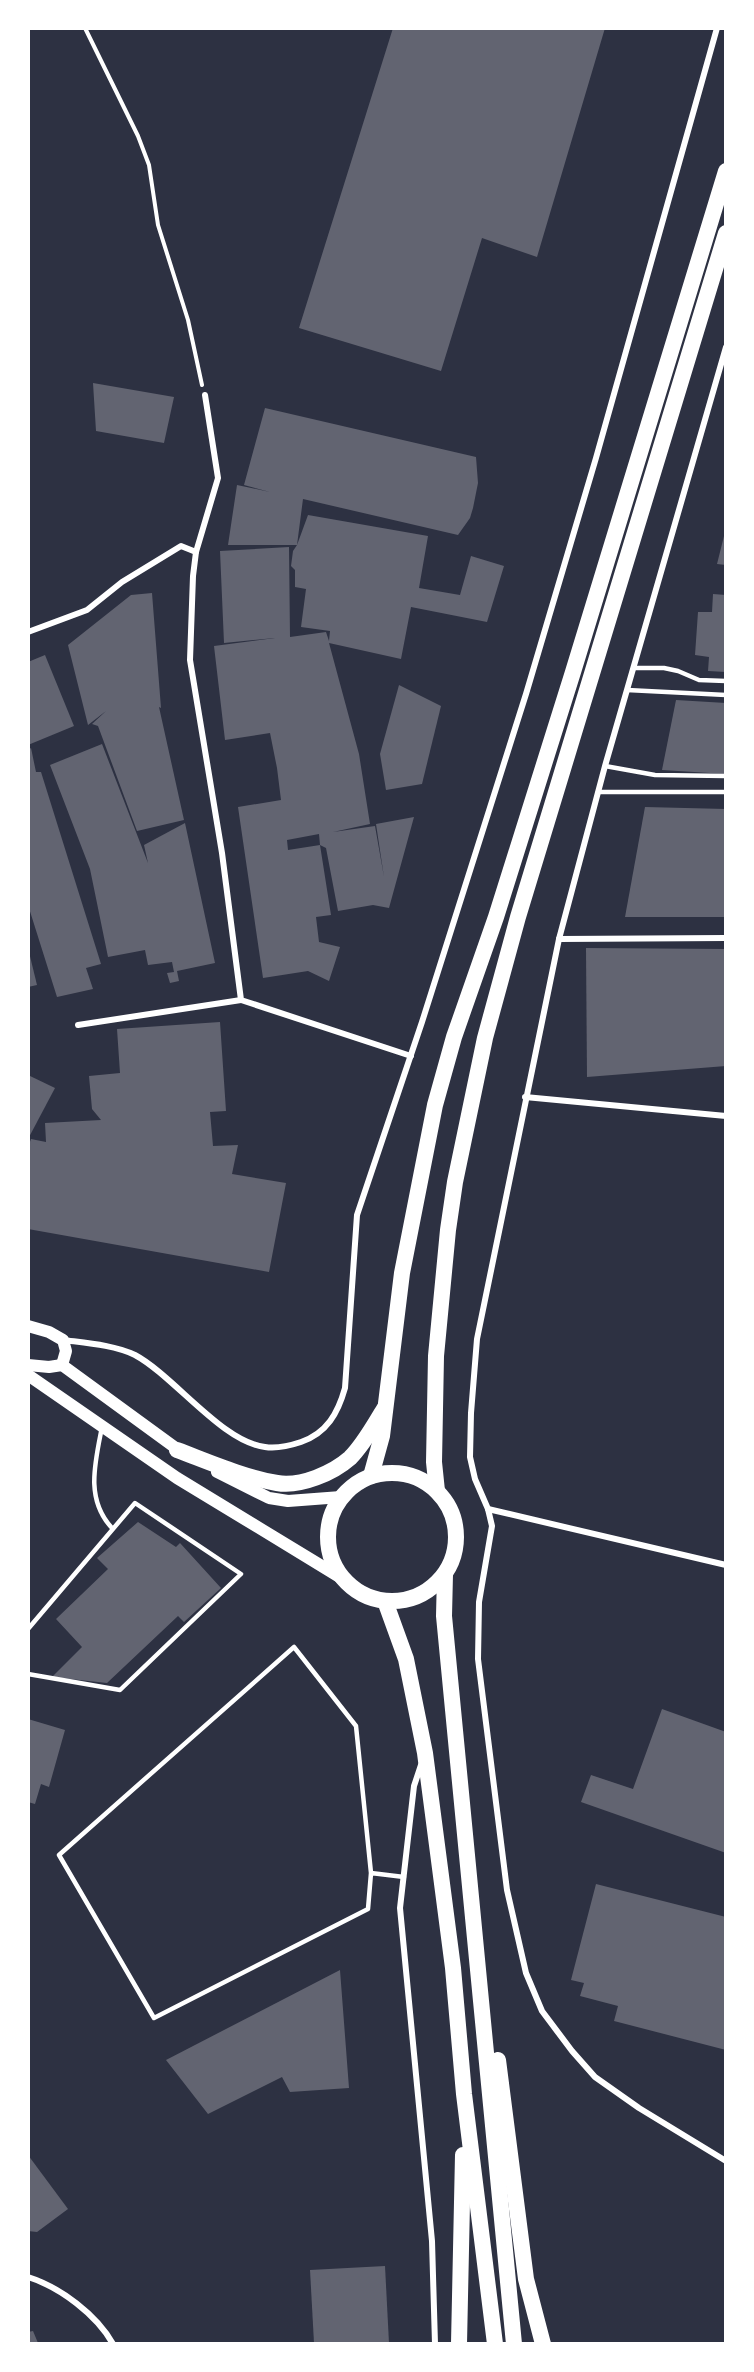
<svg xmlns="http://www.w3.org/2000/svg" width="754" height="2372" font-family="Lora,serif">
	<rect width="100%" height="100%" fill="#2d3142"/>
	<g fill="#626471" fill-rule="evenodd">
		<path d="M 393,28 L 605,28 L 537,257 L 482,238 L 441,371 L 299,328 Z"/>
		<path d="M 93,383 L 174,397 L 164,443 L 96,431 Z"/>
		<path d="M 265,408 L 476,457 L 478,483 L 473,508 L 470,518 L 458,535 L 303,499 L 297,545 L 308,515 L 428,536 L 419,588 L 460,595 L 471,556 L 504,566 L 487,622 L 411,607 L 401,659 L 329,643 L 359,754 L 370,824 L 333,832 L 375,826 L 384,877 L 376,824 L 414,817 L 389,908 L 373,905 L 338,911 L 326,848 L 320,845 L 331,915 L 316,917 L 319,942 L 340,947 L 329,981 L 308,971 L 263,978 L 238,807 L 281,800 L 277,768 L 270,733 L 225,740 L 214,646 L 275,638 L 224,643 L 220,551 L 289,547 L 290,637 L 326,632 L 329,641 L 330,631 L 301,627 L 306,589 L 295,587 L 295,570 L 291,566 L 293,551 L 297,545 L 228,545 L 237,485 L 270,492 L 244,485 ZM 319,834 L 320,845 L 288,850 L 287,840 Z"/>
		<path d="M 726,532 L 726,565 L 717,564 L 725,532 Z"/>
		<path d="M 152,593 L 161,708 L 159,707 L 184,820 L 137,831 L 98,726 L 92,724 L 106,711 L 88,725 L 68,645 L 131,595 Z"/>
		<path d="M 713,594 L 726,595 L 726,672 L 708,671 L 709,657 L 695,655 L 698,612 L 712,612 Z"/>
		<path d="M 45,655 L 74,726 L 28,745 L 28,662 Z"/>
		<path d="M 399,685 L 441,706 L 422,784 L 386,790 L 380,754 Z"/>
		<path d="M 676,700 L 726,703 L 726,774 L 662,770 Z"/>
		<path d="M 102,744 L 148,863 L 144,845 L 185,823 L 215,963 L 177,971 L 179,981 L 170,983 L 167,973 L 174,972 L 172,962 L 148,965 L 145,950 L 108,957 L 90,869 L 50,765 Z"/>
		<path d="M 31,748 L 36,772 L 41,772 L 101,964 L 86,968 L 93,989 L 57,997 L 28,905 L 28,750 Z"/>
		<path d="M 645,807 L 726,809 L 726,917 L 625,917 Z"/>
		<path d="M 28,948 L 37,985 L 28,987 Z"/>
		<path d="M 586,948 L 726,949 L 726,1066 L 587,1077 Z"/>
		<path d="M 220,1022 L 226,1111 L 210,1112 L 213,1146 L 238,1145 L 232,1174 L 286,1183 L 269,1272 L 28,1229 L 28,1147 L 31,1139 L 46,1142 L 45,1123 L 101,1120 L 92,1109 L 89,1076 L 120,1073 L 117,1029 Z"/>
		<path d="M 28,1075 L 55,1088 L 28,1139 Z"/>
		<path d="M 138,1522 L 176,1547 L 180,1543 L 221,1588 L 184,1622 L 178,1616 L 107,1683 L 52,1677 L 82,1647 L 56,1619 L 108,1569 L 97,1558 Z"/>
		<path d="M 662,1709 L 726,1732 L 726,1853 L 581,1802 L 591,1775 L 633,1789 Z"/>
		<path d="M 28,1719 L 65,1730 L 49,1787 L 41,1784 L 35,1804 L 28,1802 Z"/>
		<path d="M 596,1884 L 726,1917 L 726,2050 L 614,2021 L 618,2006 L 580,1996 L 584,1983 L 571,1980 Z"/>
		<path d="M 340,1970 L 349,2088 L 290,2092 L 282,2077 L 208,2114 L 166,2060 Z"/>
		<path d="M 28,2155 L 68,2209 L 37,2232 L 28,2231 Z"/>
		<path d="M 385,2266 L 389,2343 L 314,2343 L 310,2270 Z"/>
		<path d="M 33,2331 L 38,2343 L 28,2343 L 28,2332 Z"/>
	</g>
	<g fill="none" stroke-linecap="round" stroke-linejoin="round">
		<path stroke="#fff" stroke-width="4" d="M 85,28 L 138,136 L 149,165 L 158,225 L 188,320 L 202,385"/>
		<g stroke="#fff" stroke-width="4.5">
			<path d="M 634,668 L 664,668 L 678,671 L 699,680 L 726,681"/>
			<path d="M 627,690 L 726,695"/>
			<path d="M 605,766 L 655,775 L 726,776"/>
			<path d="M 598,792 L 726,792"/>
			<path d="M 102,1427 C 95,1463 85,1499 112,1528"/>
			<path d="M 28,1629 L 135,1503 L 241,1574 L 120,1690 L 28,1674"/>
			<path d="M 371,1873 L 356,1726 L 294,1647 L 59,1855 L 154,2018 L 368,1909 L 371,1873 L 404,1877"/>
		</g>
		<g stroke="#fff" stroke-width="6">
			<path d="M 726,347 L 605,766 L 559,939 L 477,1339 L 471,1413 L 470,1457 L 475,1479 L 488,1509 L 492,1526 L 479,1602 L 478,1659 L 507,1890 L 526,1973 L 542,2011 L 572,2051 L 595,2077 L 639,2108 L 726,2161"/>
			<path d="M 205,395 L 218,478 L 196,552 L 193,576 L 190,660 L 222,853 L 241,1000 L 411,1056"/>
			<path d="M 28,632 L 87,610 L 122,582 L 181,546 L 196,552"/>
			<path d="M 559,939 L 726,938"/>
			<path d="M 78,1025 L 241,1000"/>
			<path d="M 525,1097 L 726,1116"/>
			<path d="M 63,1340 C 86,1343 114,1345 135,1355 C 174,1376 222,1442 265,1447 C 277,1449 289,1446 301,1442 C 327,1433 338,1413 345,1388 L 357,1215 L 422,1022 L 526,694 L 596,458 L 717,28"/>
			<path d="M 488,1509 L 726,1565"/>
			<path d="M 421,1765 L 414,1786 L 400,1908 L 432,2241 L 435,2344"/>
			<path d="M 28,2277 C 60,2287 97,2315 113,2344"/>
		</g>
		<g stroke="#fff" stroke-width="12">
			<path d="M 28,1326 L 49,1332 L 63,1340 L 66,1351 L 62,1365"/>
			<path d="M 28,1365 L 49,1367 L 62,1365 L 184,1454"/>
			<path d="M 28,1375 L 177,1478 L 343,1579"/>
			<path d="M 217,1472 L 269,1498 L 288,1501 L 341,1497"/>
		</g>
		<g stroke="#fff" stroke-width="16">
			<path d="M 177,1450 C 209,1462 243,1477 277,1483 C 301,1487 333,1473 350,1458 C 364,1444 374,1425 384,1409"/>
			<circle cx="392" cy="1537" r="64"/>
			<path d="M 371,1476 L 382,1436 L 402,1273 L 435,1105 L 454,1037 L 496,917 L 573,672 L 726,171"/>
			<path d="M 437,1491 L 434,1462 L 436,1356 L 448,1230 L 455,1182 L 485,1038 L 518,917 L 726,233"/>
			<path d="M 445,1574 L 444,1616 L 514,2344"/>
			<path d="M 385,1601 L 406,1659 L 425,1753 L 453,1968 L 464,2094 L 495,2344"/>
			<path d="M 498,2060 L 526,2279 L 543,2344"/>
			<path d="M 459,2344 L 463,2155"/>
		</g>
	</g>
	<rect width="754" height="2372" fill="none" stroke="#ffffff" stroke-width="60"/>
</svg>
